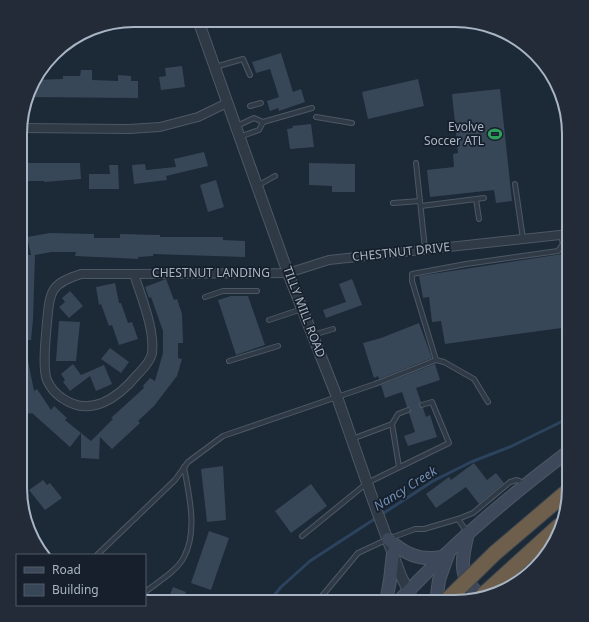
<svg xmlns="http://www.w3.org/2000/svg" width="589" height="622" font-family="'Noto Sans',sans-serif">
	<rect width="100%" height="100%" fill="#1c2936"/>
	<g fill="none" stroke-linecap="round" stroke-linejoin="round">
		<path stroke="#2c435e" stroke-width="3" d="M 269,602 L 281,587 L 310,561 L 433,481 L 471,462 L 512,446 L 569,418"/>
	</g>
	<g fill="#384758">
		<path d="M 281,53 L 293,92 L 301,89 L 305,102 L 279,111 L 278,108 L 270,111 L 267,101 L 279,97 L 270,69 L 256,73 L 252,62 Z"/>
		<path d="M 182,66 L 185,87 L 161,90 L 159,77 L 166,76 L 165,68 Z"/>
		<path d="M 81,70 L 92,70 L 92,80 L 118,81 L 118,75 L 131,76 L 131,81 L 138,81 L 138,98 L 28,97 L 34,80 L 63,79 L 63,76 L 80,76 Z"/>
		<path d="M 418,79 L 424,106 L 368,119 L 362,92 Z"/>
		<path d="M 500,89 L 512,201 L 496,203 L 494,190 L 430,197 L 427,170 L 454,167 L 453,154 L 458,153 L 452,94 Z"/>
		<path d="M 311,124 L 314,147 L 290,149 L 287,129 L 293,128 L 292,126 Z"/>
		<path d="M 204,152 L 208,166 L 166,176 L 167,180 L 134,184 L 132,165 L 145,164 L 146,170 L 176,167 L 174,159 Z"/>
		<path d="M 22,163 L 80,163 L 81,179 L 44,182 L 44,181 L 22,181 Z"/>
		<path d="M 309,163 L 355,164 L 355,192 L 332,192 L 332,186 L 309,185 Z"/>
		<path d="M 109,165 L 118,165 L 119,189 L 89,189 L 89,174 L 110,174 Z"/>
		<path d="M 216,180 L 224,207 L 208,212 L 200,185 Z"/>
		<path d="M 50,233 L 94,234 L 94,238 L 120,238 L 120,234 L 160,235 L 160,237 L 223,237 L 223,240 L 245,241 L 245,257 L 153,254 L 153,256 L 138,257 L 138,259 L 119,258 L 75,256 L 76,252 L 52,252 L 35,255 L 33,319 L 31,340 L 28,340 L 28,361 L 34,391 L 37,389 L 51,410 L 54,406 L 67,418 L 65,420 L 81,433 L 70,447 L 32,413 L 29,414 L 21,402 L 21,255 L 31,255 L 27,237 Z"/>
		<path d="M 569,253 L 569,327 L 445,344 L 441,321 L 432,322 L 429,297 L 423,298 L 419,276 Z"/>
		<path d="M 166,279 L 174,300 L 177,299 L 182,314 L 183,343 L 178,343 L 178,358 L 182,359 L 177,376 L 154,406 L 138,421 L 140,423 L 112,449 L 100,437 L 99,459 L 81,458 L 81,433 L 91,441 L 113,419 L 111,418 L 144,388 L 143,386 L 150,378 L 155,381 L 163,353 L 163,331 L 151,297 L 149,298 L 145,287 Z"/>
		<path d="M 352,279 L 362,305 L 326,318 L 323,310 L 346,302 L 339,284 Z"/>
		<path d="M 115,283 L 119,303 L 121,303 L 128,323 L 132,322 L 138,339 L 119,345 L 112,325 L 109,326 L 101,304 L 99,305 L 96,287 Z"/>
		<path d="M 70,291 L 83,306 L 69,318 L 59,307 L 65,302 L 62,298 Z"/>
		<path d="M 231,296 L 248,296 L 265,345 L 236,355 L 218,300 Z"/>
		<path d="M 59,321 L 80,322 L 76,361 L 56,361 Z"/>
		<path d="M 419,323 L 432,358 L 379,379 L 378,376 L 374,378 L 363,343 L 381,338 Z"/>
		<path d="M 110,348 L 129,362 L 121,373 L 101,359 Z"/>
		<path d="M 73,364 L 81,375 L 104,365 L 112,384 L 96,391 L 90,376 L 70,391 L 63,382 L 65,380 L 61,374 Z"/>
		<path d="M 435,364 L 440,380 L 416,388 L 421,402 L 419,406 L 423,408 L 426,417 L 430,415 L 437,437 L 408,446 L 404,436 L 415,432 L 409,413 L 411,408 L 407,407 L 402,392 L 385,398 L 381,385 Z"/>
		<path d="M 474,463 L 487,480 L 496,473 L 504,483 L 479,504 L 466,487 L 436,508 L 426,494 L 449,477 L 451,480 Z"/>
		<path d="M 223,466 L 226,520 L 207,522 L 201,469 Z"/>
		<path d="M 43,480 L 47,485 L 50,483 L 62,498 L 45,510 L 29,490 Z"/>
		<path d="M 311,484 L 327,506 L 291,533 L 275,511 Z"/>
		<path d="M 209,531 L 229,538 L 211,590 L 191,583 Z"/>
		<path d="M 173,587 L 186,592 L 182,602 L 167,602 Z"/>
	</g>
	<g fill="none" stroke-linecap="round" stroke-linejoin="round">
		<defs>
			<g id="service">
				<path d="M 215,67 L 243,59 L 250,75"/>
				<path d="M 250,106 L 261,103"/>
				<path d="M 316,117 L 352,123"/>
				<path d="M 237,126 L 254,118 L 263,122 L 312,108"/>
				<path d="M 239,137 L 259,130 L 263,122"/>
				<path d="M 416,163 L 425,249"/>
				<path d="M 515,184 L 523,239"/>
				<path d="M 257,186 L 275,176"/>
				<path d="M 476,199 L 479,219"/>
				<path d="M 393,203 L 420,201"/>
				<path d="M 421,206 L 484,198"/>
				<path d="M 205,297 L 223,291 L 257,291"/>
				<path d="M 269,320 L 302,309"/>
				<path d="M 313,335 L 333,329"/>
				<path d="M 436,360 L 412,281 L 412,274 L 466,264 L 558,251 L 563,244 L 561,235"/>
				<path d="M 229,361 L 278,346"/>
				<path d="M 352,439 L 392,424"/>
				<path d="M 399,467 L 392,424 L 398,414 L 408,410"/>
				<path d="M 458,519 L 473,513 L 510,482 L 517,480 L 524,483"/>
				<path d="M 302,536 L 367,483 L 449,443 L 432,402 L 422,405"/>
				<path d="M 97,555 L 175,480 L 188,462 L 223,436 L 375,384 L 436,360 L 444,362 L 474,379 L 488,402"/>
				<path d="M 145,592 C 158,582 177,571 184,557 C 198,531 189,495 184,467"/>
				<path d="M 317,602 L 358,553 L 388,539 L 415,529 L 424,529 L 458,519 L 467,532"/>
			</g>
			<g id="minor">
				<path d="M 22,128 L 129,129 L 160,127 L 198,117 L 227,103"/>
				<path d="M 81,274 L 134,274 C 141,297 155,329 152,353 C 151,361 142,370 137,375 C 118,398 90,418 62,398 C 56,394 50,387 47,380 C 42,368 46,336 47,322 C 50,291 50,284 81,274 Z"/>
				<path d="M 134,274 L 288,273 L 329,260 L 569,234"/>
			</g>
			<path id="tertiary" d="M 198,20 L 288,273 L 337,397 L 374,503 L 401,576 L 414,602"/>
			<g id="secondary">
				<path d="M 468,533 C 462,558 456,580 482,595"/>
				<path d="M 388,539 C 405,554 419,561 442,557"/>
				<path d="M 386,602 L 390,580 L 393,553"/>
				<path d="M 398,602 C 450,546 508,497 569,451"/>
				<path d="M 436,602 L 439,580 L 449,552"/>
			</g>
			<g id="motorway">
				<path d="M 495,553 L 569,490"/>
				<path d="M 484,594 L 559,526"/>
			</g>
		</defs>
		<use href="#service" stroke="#4d5865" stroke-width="6"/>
		<use href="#minor" stroke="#4d5865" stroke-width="10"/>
		<use href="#tertiary" stroke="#4d5865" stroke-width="12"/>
		<use href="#secondary" stroke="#4d5865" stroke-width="14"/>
		<use href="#motorway" stroke="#3b4551" stroke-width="17"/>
		<use href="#service" stroke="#303a47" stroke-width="4"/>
		<use href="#minor" stroke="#303a47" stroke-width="8"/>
		<use href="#tertiary" stroke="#303a47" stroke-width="10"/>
		<use href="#secondary" stroke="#3d495a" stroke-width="12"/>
		<use href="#motorway" stroke="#6e5f4c" stroke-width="15"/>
		<defs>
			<path id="motorway-bridge" d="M 445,602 L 495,553"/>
		</defs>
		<use href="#motorway-bridge" stroke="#3b4551" stroke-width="17" stroke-linecap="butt"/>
		<use href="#motorway-bridge" stroke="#6e5f4c" stroke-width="15"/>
	</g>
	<defs>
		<symbol id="stadium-bare" viewBox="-9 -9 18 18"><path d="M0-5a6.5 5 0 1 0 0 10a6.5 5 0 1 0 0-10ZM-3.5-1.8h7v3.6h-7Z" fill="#2e9e5b" stroke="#161f2b" stroke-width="2.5" paint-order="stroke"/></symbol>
	</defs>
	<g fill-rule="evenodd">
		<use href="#stadium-bare" x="485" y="124" width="20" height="20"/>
	</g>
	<g text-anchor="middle" stroke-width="3.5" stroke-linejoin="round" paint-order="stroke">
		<g font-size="12" fill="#a9b5c5" stroke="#161f2b" text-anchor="end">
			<text x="484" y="131">Evolve<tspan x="484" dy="14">Soccer ATL</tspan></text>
		</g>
		<g font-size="12" fill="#a9b5c5" stroke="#161f2b">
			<text transform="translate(401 252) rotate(-6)" y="4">CHESTNUT DRIVE</text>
			<text x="211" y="277">CHESTNUT LANDING</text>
			<text transform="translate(304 312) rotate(69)" y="4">TILLY MILL ROAD</text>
		</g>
		<g font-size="13" font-style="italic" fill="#6e8eb1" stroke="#161f2b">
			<text transform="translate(405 488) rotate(-32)" y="5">Nancy Creek</text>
		</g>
	</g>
	<path d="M0 0H589V622H0ZM134 27H455A107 107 0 0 1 562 134V488A107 107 0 0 1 455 595H134A107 107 0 0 1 27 488V134A107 107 0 0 1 134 27Z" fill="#222b37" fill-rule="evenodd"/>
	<path fill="none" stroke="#a9b5c5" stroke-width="2" d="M134 27H455A107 107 0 0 1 562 134V488A107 107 0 0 1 455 595H134A107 107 0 0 1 27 488V134A107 107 0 0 1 134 27Z"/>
	<rect x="16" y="554" width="130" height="52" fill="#161f2b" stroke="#515b69"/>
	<rect x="24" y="567" width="20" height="6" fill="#3d495a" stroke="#515b69"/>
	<text x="52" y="574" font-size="12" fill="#a9b5c5">Road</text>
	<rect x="24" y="584" width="20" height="12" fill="#384758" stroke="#515b69"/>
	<text x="52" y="594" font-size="12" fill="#a9b5c5">Building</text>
</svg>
